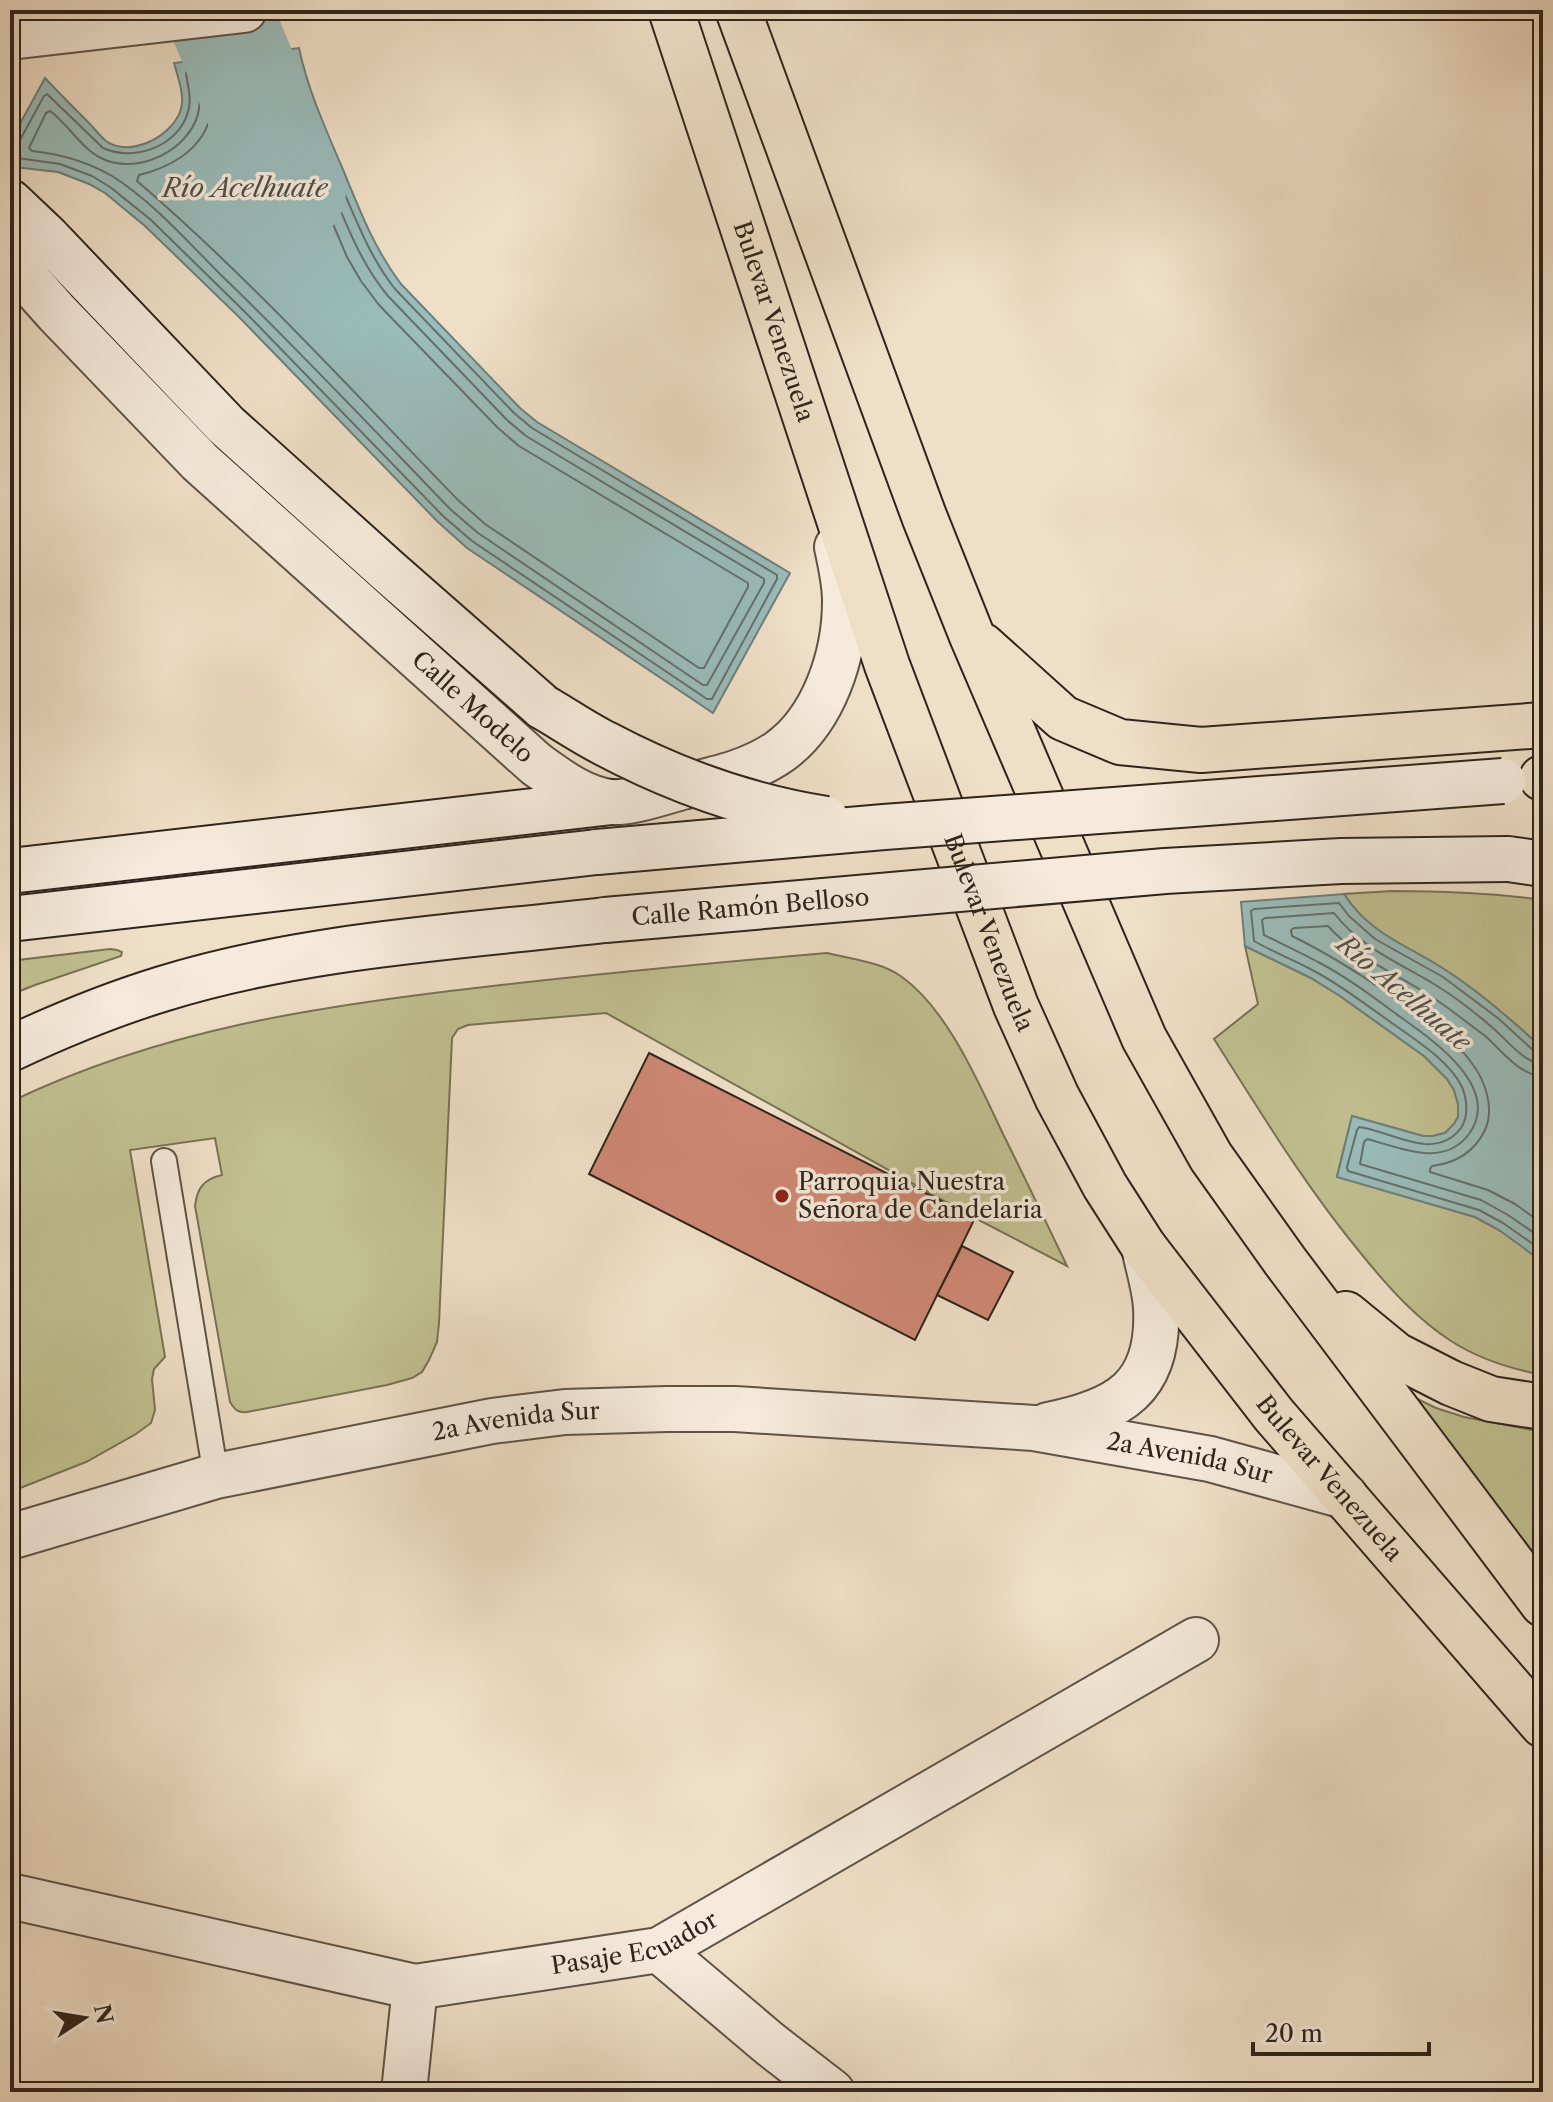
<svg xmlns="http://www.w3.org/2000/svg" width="1553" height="2102" font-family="'Libre Caslon Text',serif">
	<rect width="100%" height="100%" fill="#efdfc7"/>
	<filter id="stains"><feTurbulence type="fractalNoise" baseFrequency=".0025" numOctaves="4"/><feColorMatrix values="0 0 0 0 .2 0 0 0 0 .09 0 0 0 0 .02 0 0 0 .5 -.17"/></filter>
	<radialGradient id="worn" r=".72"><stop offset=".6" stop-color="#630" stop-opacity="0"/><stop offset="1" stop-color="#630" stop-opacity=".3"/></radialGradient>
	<g fill="#c1c090" stroke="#787256" stroke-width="2">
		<path d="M 1392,891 C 1443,891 1493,893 1543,900 L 1543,1049 C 1513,1021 1481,993 1447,971 C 1408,946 1370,935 1344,894 Z"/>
		<path d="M 1245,946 L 1311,978 L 1340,996 L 1424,1056 L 1447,1079 L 1454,1090 L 1458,1104 L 1458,1117 L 1454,1124 L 1445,1133 L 1433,1136 L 1423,1136 L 1352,1116 L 1337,1176 L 1475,1217 L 1499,1230 L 1540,1258 L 1543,1262 L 1543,1375 C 1511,1369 1479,1359 1451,1341 C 1417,1319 1389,1288 1363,1256 C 1307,1189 1261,1113 1214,1039 L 1258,1004 Z"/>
		<path d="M 110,949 L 117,950 L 122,952 L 121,956 L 35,985 L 10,995 L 10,961 Z"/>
		<path d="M 827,953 C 851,959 882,962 902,977 C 948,1010 979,1084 1003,1134 C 1025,1178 1046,1222 1067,1266 L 975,1218 L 606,1013 L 468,1025 L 458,1029 L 452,1038 L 439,1323 L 437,1342 L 429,1360 L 422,1372 L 412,1378 L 387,1385 L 247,1412 C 238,1413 235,1410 230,1402 L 195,1206 C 197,1188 204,1179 222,1175 L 215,1138 L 130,1150 L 165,1357 L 154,1369 L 152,1379 L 155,1410 L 151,1423 L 136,1434 L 86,1462 L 10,1492 L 10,1102 C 162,1029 318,1006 484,987 C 598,974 712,963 827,953 Z"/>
		<path d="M 1403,1392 L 1436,1408 L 1464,1417 L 1543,1432 L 1543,1566 Z"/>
	</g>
	<g fill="#9abcba" stroke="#6f7f7b" stroke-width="2">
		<path d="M 299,48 C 308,91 327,132 344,172 C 360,211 375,250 401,284 L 520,408 L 537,422 L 790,573 L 713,713 L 467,548 L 438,522 L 238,316 L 145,226 L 105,193 L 89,184 L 58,172 L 14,167 L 10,162 L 10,142 L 45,78 C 59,93 74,108 89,123 C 94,128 100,136 106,141 C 130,158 170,137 180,112 C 186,98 178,78 174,63 Z"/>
		<path d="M 1344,894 C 1370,935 1408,945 1447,971 C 1481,993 1513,1021 1543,1049 L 1543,1262 L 1499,1230 L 1475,1217 L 1337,1177 L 1352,1116 L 1423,1136 L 1433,1136 L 1445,1133 L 1454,1124 L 1458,1117 L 1458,1104 L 1454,1090 L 1447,1079 L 1424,1056 L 1340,996 L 1311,978 L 1245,946 L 1241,902 Z"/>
	</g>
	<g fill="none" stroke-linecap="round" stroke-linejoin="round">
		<g stroke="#64706b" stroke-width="2">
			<path d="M 281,69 L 285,71 C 300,112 316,153 333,193 C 349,230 362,265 388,296 L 507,420 L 526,436 L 764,579 L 764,583 L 707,685 L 703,685 L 478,533 L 450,509 C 374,430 299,350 220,274 C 187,241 152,201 112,176 C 86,161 61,154 32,151 L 29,148 L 46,113 L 50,111 C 68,124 81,148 101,158 C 134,175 182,154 196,120 C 201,108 200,94 198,82 L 199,79 Z"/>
			<path d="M 273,82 L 277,84 L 299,144 L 347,257 L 361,281 L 379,305 L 498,428 L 519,446 L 748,583 L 748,587 L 704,668 L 699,668 L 485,524 L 458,500 C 353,392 251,279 137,181 L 139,175 C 168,168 199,152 209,121 C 212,111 210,99 213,89 Z"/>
			<path d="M 10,144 L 15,144 L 20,140 L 44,96 L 47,94 L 103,148 C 133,162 178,147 188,112 C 192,100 188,86 186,74 L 187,70 L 292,59 C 309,105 326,151 346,197 C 360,230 373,261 395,289 L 514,413 L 532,428 L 777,575 L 777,579 L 712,699 L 707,699 L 472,541 L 443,516 L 244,311 L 150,219 L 110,187 L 92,176 L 60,164 L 10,157"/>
			<path d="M 1543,1054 L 1535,1052 L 1499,1019 L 1443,977 L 1375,939 L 1349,916 L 1339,903 L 1254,909 L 1251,911 L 1254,941 C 1273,952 1294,960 1314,971 C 1339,984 1362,1002 1385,1018 C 1409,1036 1449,1059 1462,1087 C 1467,1099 1469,1116 1461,1128 C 1452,1140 1439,1145 1424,1144 C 1402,1142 1381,1130 1359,1127 L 1357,1130 L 1347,1167 L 1348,1171 L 1479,1210 L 1503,1223 L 1543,1251"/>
			<path d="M 1543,1064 C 1524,1063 1508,1041 1494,1029 C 1476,1013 1455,997 1434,984 C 1399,963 1360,947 1334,913 L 1265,918 L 1262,920 L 1264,935 C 1282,944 1300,952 1318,962 C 1347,977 1373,997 1399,1016 C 1431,1039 1503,1087 1469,1134 C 1443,1169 1400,1147 1367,1139 L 1364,1142 L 1360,1164 L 1481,1200 L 1508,1215 L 1543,1239"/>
			<path d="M 1543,1076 C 1518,1075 1502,1050 1484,1035 C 1466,1022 1448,1007 1429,995 C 1393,972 1358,959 1328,926 L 1294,928 L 1291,930 L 1292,936 C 1335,957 1373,982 1411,1010 C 1432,1025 1455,1040 1471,1062 C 1485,1080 1495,1108 1485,1130 C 1474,1153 1456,1163 1432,1166 L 1430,1169 L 1430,1172 L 1488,1190 L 1515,1204 L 1543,1224"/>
		</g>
		<path stroke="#9abcba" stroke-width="106" d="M 218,10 L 293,191"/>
	</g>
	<g fill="#ce8874" stroke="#2f241c" stroke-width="2">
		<path d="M 649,1053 L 975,1218 L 915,1340 L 589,1174 Z"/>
		<path d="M 962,1246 L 1013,1272 L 988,1320 L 937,1295 Z"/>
	</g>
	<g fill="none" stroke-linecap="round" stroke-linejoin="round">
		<defs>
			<path id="service" d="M 164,1161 L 216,1476"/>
			<g id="minor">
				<path d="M 10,37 L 244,10"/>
				<path id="s1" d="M 10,1896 L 415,1987 L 659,1950 L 1196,1640"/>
				<path d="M 659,1950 L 770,2044 L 832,2092"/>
				<path d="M 404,2092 L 415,1987"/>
			</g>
			<g id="tertiary">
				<path id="s2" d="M 10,260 L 57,313 L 200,462 L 536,764 C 558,780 583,799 611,802 C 628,804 664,792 682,787 C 716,779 750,772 779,752 C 824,720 845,655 845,601 C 845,583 841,565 837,547"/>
				<path d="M 1048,1425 C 1119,1411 1160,1388 1156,1308 C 1155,1288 1148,1267 1144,1247"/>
				<path id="s3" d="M 10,1537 L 216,1476 L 492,1421 L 565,1412 L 667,1409 L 735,1409 L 1034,1428 L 1210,1459 L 1345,1496"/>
			</g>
			<g id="secondary">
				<path d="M 10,202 L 47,237 L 226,425 L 386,569 L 543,707"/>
				<path d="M 1508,859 L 1543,864"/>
				<path d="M 10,871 L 612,802"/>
				<path d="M 10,919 L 597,852"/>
				<path d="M 10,1049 C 59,1026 110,1005 162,989 C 303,945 459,937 605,920"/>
			</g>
			<g id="trunk">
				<path id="s4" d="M 671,10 L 887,665 L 1016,1006 L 1057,1097 L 1105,1186 L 1144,1247 L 1274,1415 L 1543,1725"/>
				<path d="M 738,10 L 924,516 L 972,636 L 1144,1038 L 1211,1157 L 1285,1261 L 1543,1604"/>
				<path d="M 983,646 L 1063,718 L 1120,742 L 1201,750 L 1543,725"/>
				<path d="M 1542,778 L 1543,778"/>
				<path d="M 1346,1314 L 1396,1355 L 1451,1383 L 1491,1399 L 1543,1407"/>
			</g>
		</defs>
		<use href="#service" stroke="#5f5347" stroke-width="28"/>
		<use href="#minor" stroke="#5f5347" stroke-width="48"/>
		<use href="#tertiary" stroke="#5f5347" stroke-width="48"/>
		<use href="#secondary" stroke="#2f241c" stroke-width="48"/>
		<use href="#trunk" stroke="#2f241c" stroke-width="48"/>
		<use href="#service" stroke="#f5eadb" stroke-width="24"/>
		<use href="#minor" stroke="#f5eadb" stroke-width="44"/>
		<use href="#tertiary" stroke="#f5eadb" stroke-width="44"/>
		<use href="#secondary" stroke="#f5eadb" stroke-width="44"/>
		<use href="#trunk" stroke="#efdfc7" stroke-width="44"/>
		<defs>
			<g id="secondary-bridge">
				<path d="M 543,707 C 564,719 584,733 606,744 C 674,780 750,807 826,819"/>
				<path d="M 597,852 L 884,827 L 1503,781"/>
				<path id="s5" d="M 605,920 L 1165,871 L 1341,861 L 1508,859"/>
			</g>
		</defs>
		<use href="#secondary-bridge" stroke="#2f241c" stroke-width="48" stroke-linecap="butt"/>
		<use href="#secondary-bridge" stroke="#f5eadb" stroke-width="44"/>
	</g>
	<circle fill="#8f2418" stroke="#f5eadb" stroke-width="3" cx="782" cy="1196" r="8"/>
	<g text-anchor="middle" stroke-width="7" stroke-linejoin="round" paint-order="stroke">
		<g font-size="24" fill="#2f241c" stroke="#f5eadb">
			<text dy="8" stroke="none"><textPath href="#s4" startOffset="328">Bulevar Venezuela</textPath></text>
			<text dy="8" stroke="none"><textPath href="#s2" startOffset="644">Calle Modelo</textPath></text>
			<text dy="8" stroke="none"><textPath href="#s5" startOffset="146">Calle Ramón Belloso</textPath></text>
			<text dy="8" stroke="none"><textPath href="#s4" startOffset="976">Bulevar Venezuela</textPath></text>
			<text dy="8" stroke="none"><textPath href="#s3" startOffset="520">2a Avenida Sur</textPath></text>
			<text dy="8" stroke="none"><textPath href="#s3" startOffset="1198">2a Avenida Sur</textPath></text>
			<text dy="8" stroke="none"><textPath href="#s4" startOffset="1624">Bulevar Venezuela</textPath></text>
			<text dy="8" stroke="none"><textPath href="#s1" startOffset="640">Pasaje Ecuador</textPath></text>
		</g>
		<g font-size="24" fill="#2f241c" stroke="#f5eadb" text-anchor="start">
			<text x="798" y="1190">Parroquia Nuestra<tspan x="798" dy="28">Señora de Candelaria</tspan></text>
		</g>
		<g font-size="26" font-style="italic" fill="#4f524b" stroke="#f5eadb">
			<text x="245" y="197">Río Acelhuate</text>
			<text transform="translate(1404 993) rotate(40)" y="9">Río Acelhuate</text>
		</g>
	</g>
	<rect width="1553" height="2102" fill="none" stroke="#efdfc7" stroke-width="40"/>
	<rect x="12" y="12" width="1529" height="2078" fill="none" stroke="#2f241c" stroke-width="4"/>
	<rect x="20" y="20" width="1513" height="2062" fill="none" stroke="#2f241c" stroke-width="2"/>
	<g transform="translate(84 2018) rotate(78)" stroke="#f5eadb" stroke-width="6" paint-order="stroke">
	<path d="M0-6L14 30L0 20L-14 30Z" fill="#2f241c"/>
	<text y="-12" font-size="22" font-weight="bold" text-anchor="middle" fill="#2f241c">N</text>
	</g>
	<path d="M1253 2042v12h176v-12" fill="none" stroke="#2f241c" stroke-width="4"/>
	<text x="1265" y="2042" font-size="24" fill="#2f241c" stroke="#f5eadb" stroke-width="6" paint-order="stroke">20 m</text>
	<rect width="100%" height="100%" filter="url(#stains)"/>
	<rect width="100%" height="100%" fill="url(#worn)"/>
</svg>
